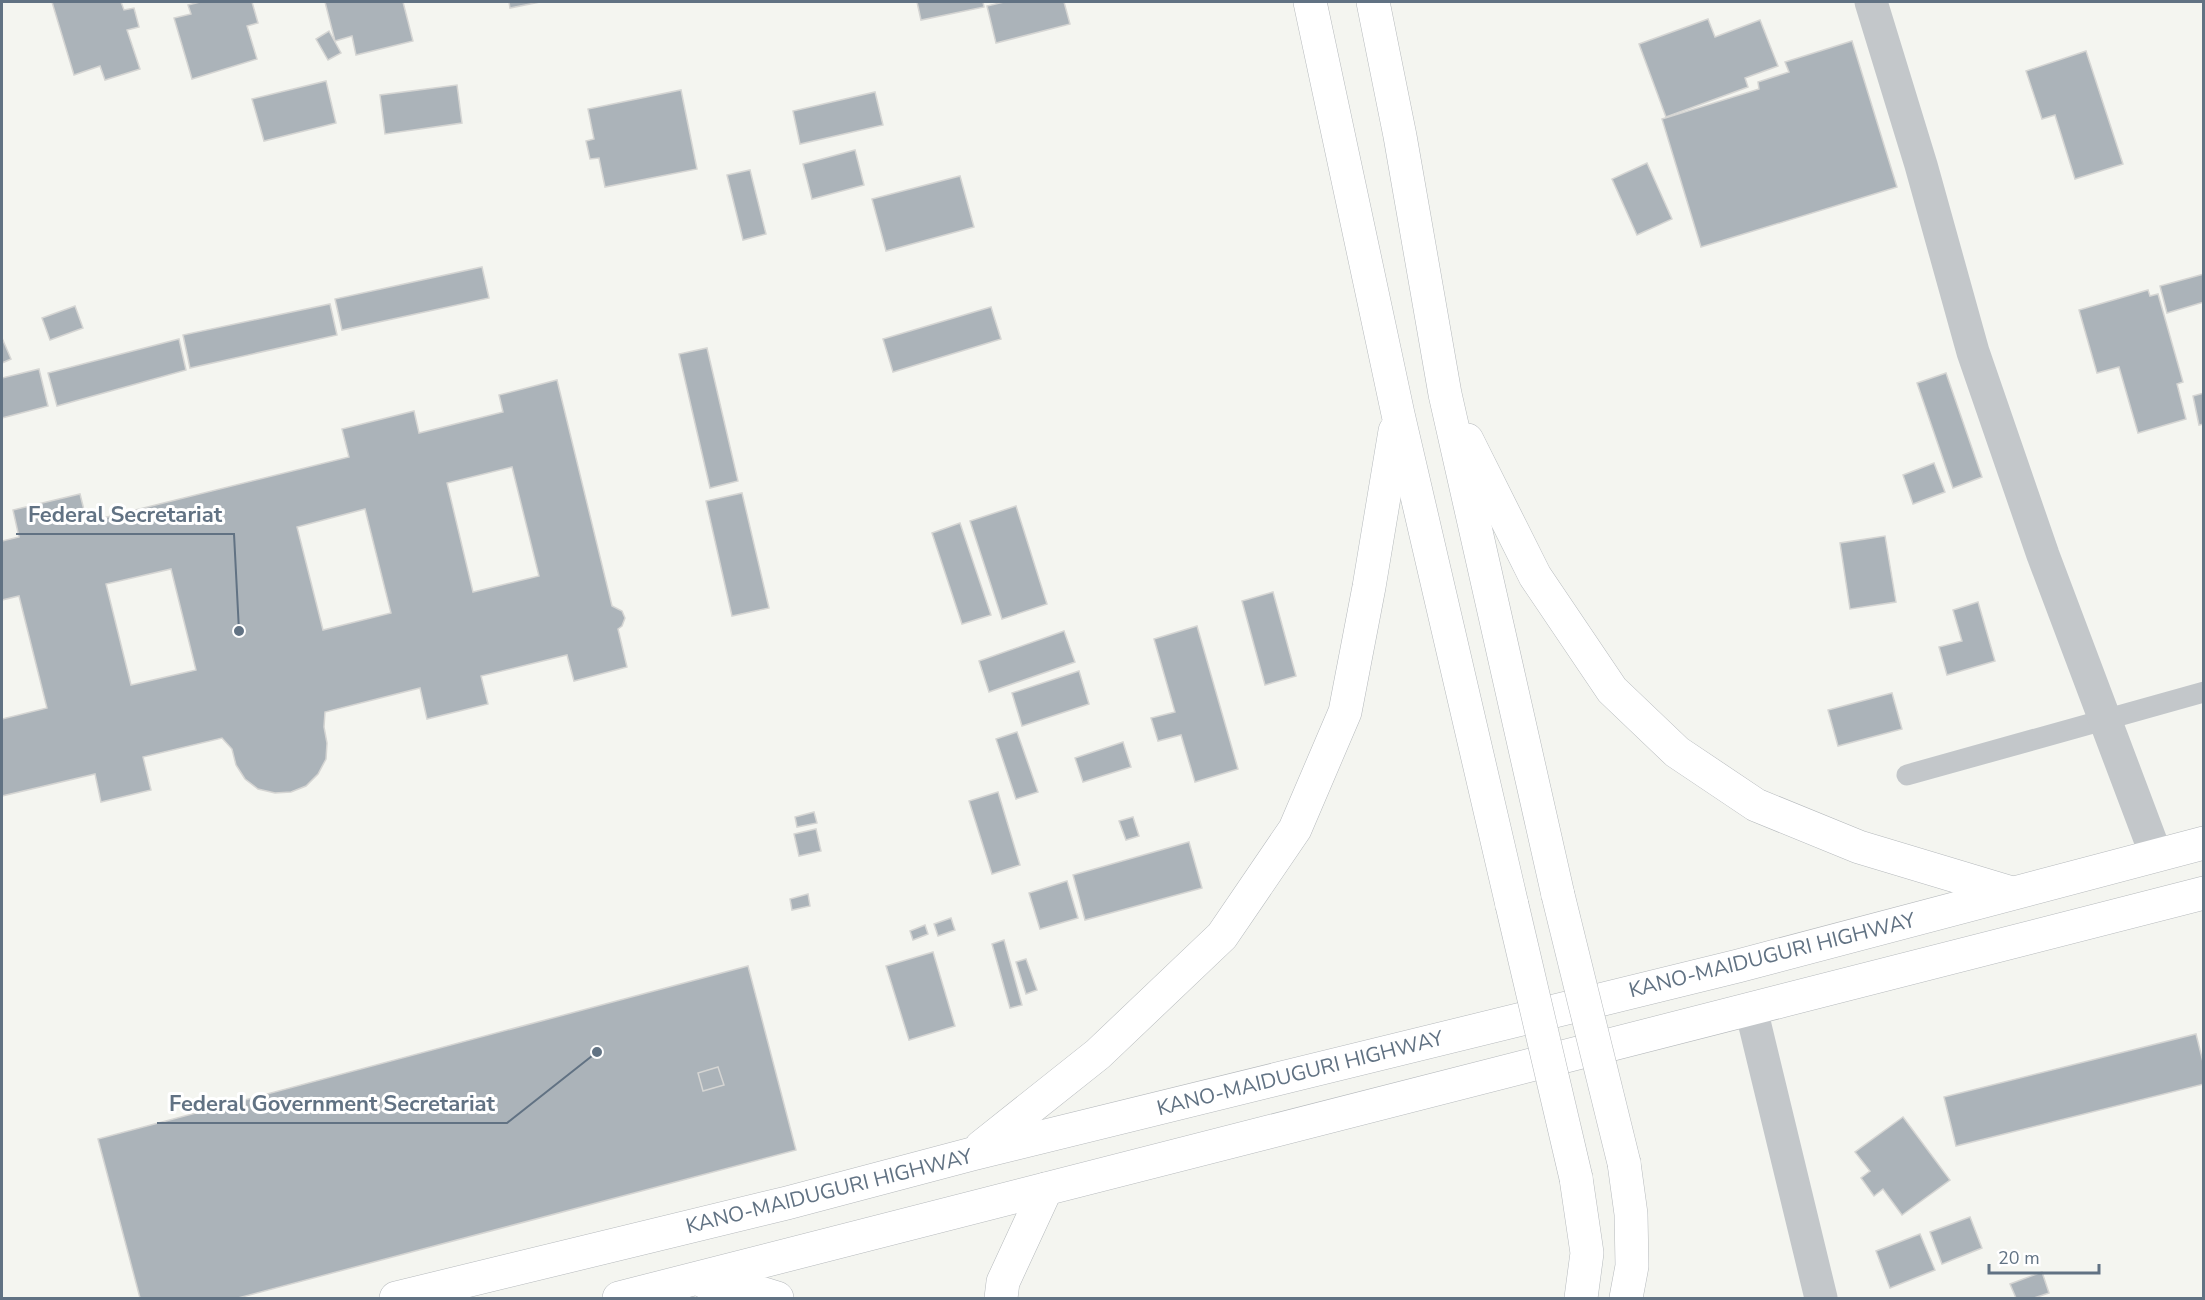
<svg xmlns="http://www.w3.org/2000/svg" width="2205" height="1300" font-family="'Nunito Sans',sans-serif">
	<rect width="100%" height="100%" fill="#f4f5f0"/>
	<g fill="#abb3b9" stroke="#d5d5d3" stroke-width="1.5" fill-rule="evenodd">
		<path d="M 52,2 L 121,2 L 124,10 L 134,8 L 139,27 L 127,30 L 140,69 L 105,80 L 100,66 L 74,75 Z"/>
		<path d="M 200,2 L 252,2 L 258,23 L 247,26 L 257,59 L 192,79 L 174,18 L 191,14 L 188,5 Z"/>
		<path d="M 325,2 L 403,2 L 413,41 L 356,55 L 352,36 L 335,41 Z"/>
		<path d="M 509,2 L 540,2 L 510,8 Z"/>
		<path d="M 917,2 L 983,2 L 984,7 L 921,20 Z"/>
		<path d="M 1004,2 L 1064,2 L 1070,24 L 996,43 L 987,6 Z"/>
		<path d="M 1708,19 L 1715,37 L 1760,20 L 1778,66 L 1745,78 L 1748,87 L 1666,117 L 1639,44 Z"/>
		<path d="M 329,31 L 341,53 L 328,60 L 316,39 Z"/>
		<path d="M 1852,41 L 1897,187 L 1701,247 L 1662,119 L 1759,89 L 1758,82 L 1789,72 L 1785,62 Z"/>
		<path d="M 2086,51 L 2123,164 L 2075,179 L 2055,115 L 2042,119 L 2026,71 Z"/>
		<path d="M 326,81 L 336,123 L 264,141 L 252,99 Z"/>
		<path d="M 457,85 L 462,123 L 385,134 L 380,95 Z"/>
		<path d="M 681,90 L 697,169 L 605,187 L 599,158 L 590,159 L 586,141 L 594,139 L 588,109 Z"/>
		<path d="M 875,92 L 883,125 L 800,144 L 793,111 Z"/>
		<path d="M 855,150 L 864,185 L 812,199 L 803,164 Z"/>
		<path d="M 1647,163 L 1672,219 L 1637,235 L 1612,179 Z"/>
		<path d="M 750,170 L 766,234 L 743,240 L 727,175 Z"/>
		<path d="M 960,176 L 974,227 L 886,251 L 872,199 Z"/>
		<path d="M 482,267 L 489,298 L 342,330 L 335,299 Z"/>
		<path d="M 2204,274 L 2204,302 L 2167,313 L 2160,286 Z"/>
		<path d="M 2148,290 L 2150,296 L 2158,294 L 2183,382 L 2177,384 L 2186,419 L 2138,433 L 2119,367 L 2097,373 L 2079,310 Z"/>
		<path d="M 330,304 L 337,335 L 190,368 L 183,335 Z"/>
		<path d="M 75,306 L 83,328 L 50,340 L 42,318 Z"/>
		<path d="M 991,307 L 1001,339 L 893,372 L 883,339 Z"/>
		<path d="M 2,338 L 11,359 L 2,363 Z"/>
		<path d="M 179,339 L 186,370 L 57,406 L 48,373 Z"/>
		<path d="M 707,348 L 738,481 L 710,488 L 679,354 Z"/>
		<path d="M 39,369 L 48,406 L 2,418 L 2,378 Z"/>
		<path d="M 1946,373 L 1982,477 L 1953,488 L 1917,383 Z"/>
		<path d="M 557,380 L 612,606 L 622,611 L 625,618 L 622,626 L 618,629 L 627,667 L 574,681 L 567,655 L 481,676 L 488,704 L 427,719 L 420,688 L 325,712 L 324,727 L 327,743 L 326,759 L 318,774 L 306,786 L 291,792 L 275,793 L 258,789 L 245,779 L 236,765 L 232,749 L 222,738 L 143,757 L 151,790 L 101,802 L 95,774 L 2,796 L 2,719 L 47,708 L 19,596 L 2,600 L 2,541 L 19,537 L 13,510 L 80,494 L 87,522 L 349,457 L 342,429 L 414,411 L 419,433 L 503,412 L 499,395 ZM 512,467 L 539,576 L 473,592 L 447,483 ZM 365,509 L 391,613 L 323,630 L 297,527 ZM 171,569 L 196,670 L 131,685 L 106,584 Z"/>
		<path d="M 2204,393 L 2204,424 L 2199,425 L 2193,396 Z"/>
		<path d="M 1934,463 L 1945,492 L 1913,504 L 1903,475 Z"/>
		<path d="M 742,493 L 769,608 L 732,616 L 706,501 Z"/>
		<path d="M 1016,506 L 1047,604 L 1002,619 L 970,521 Z"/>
		<path d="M 960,523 L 991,615 L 962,624 L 932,533 Z"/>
		<path d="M 1885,536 L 1896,602 L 1850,609 L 1840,543 Z"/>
		<path d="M 1273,592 L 1296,676 L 1265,685 L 1242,601 Z"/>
		<path d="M 1978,602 L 1995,661 L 1947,675 L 1939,647 L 1962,641 L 1953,610 Z"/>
		<path d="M 1197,626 L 1238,769 L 1195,782 L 1181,735 L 1158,741 L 1151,718 L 1175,712 L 1154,639 Z"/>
		<path d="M 1064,631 L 1075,662 L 989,692 L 979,661 Z"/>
		<path d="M 1079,671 L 1089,704 L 1022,726 L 1012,693 Z"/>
		<path d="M 1892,693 L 1902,729 L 1838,746 L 1828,710 Z"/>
		<path d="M 1017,732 L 1038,792 L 1016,799 L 996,739 Z"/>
		<path d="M 1123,742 L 1131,767 L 1083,782 L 1075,758 Z"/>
		<path d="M 998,792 L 1020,865 L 992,874 L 969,801 Z"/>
		<path d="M 814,812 L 817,823 L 797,827 L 795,817 Z"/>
		<path d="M 1133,817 L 1139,836 L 1126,840 L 1119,821 Z"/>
		<path d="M 816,829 L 821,851 L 799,856 L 794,834 Z"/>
		<path d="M 1189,842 L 1202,888 L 1085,920 L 1073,875 Z"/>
		<path d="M 1067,881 L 1078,918 L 1040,929 L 1029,893 Z"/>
		<path d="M 808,894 L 810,906 L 792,910 L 790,899 Z"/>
		<path d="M 951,918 L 955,930 L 938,936 L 934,924 Z"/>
		<path d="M 925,925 L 928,934 L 913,940 L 910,931 Z"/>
		<path d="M 1004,940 L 1022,1005 L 1010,1008 L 992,944 Z"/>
		<path d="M 933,952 L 955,1026 L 909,1040 L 886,966 Z"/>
		<path d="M 1026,959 L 1037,990 L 1026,994 L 1016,962 Z"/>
		<path d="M 748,966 L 796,1150 L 238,1298 L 140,1298 L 98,1139 Z"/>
		<path d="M 2196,1034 L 2204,1066 L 2204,1084 L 1956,1146 L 1944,1097 Z"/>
		<path d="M 718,1067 L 724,1085 L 703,1091 L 698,1073 Z"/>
		<path d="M 1903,1117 L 1950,1180 L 1902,1215 L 1883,1189 L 1874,1196 L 1861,1178 L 1870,1171 L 1855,1152 Z"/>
		<path d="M 1970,1217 L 1982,1248 L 1942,1264 L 1930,1232 Z"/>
		<path d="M 1920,1234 L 1935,1270 L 1890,1288 L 1876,1251 Z"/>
		<path d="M 2042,1272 L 2049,1293 L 2034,1298 L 2016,1298 L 2010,1284 Z"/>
	</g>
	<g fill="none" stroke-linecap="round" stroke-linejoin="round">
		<defs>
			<g id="highway">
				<path d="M 1310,2 L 1398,414 L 1512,905"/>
				<path d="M 1373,2 L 1400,136 L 1445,394 L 1558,895"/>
				<path d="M 1467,440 L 1535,576 L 1612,690 L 1677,752 L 1756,805 L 1859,847 L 2012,893"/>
				<path d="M 981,1147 L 1098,1054 L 1222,936 L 1295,829 L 1345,712 L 1369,587 L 1395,431"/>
				<path d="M 1624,1163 L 1631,1214 L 1632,1266 L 1626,1298"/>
				<path d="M 1576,1178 L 1587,1253 L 1581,1298"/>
				<path d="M 705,1282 L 764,1294 L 777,1298"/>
				<path d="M 396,1298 L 787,1203 L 972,1154 L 1738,966 L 2204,843"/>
				<path d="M 619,1298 L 2204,893"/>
				<path d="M 1001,1298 L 1003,1282 L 1046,1189"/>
			</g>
		</defs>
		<use href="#highway" stroke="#b5b9bc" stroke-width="34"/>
		<path stroke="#c3c7ca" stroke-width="21" d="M 1907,775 L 2204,692"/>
		<g stroke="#c3c7ca" stroke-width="33">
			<path d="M 1871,2 L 1921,165 L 1973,352 L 2043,555 L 2156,855"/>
			<path d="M 1751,1009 L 1821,1298"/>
		</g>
		<use href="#highway" stroke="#fff" stroke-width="33"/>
		<defs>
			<g id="highway-bridge">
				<path d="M 1558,895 L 1624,1163"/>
				<path d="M 1512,905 L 1576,1178"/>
			</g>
		</defs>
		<use href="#highway-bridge" stroke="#b5b9bc" stroke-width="34" stroke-linecap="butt"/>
		<use href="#highway-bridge" stroke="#fff" stroke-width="33"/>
	</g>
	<g text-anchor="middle" stroke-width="6" stroke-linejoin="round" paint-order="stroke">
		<g font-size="21" fill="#617283" stroke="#fff">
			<text transform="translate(1772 955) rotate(-14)" y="7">KANO-MAIDUGURI HIGHWAY</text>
			<text transform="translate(1300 1073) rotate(-14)" y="7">KANO-MAIDUGURI HIGHWAY</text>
			<text transform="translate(829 1191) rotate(-14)" y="7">KANO-MAIDUGURI HIGHWAY</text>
		</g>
	</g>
	<path fill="none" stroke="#617283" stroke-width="2" d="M239 631L234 534H16M597 1052L507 1123H157"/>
	<g fill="#617283" stroke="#fff" stroke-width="2">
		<circle cx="239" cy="631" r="6"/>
		<circle cx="597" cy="1052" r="6"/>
	</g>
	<g font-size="22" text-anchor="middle" font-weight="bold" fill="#617283" stroke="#fff" stroke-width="6" stroke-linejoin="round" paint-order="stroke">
		<text x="125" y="522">Federal Secretariat</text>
		<text x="332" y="1111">Federal Government Secretariat</text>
	</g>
	<rect width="2205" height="1300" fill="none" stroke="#617283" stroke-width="6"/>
	<path d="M1989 1264v9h110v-9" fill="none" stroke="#617283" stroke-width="3"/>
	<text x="1998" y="1264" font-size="18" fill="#617283" stroke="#ffffff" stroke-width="4.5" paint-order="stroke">20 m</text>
</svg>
